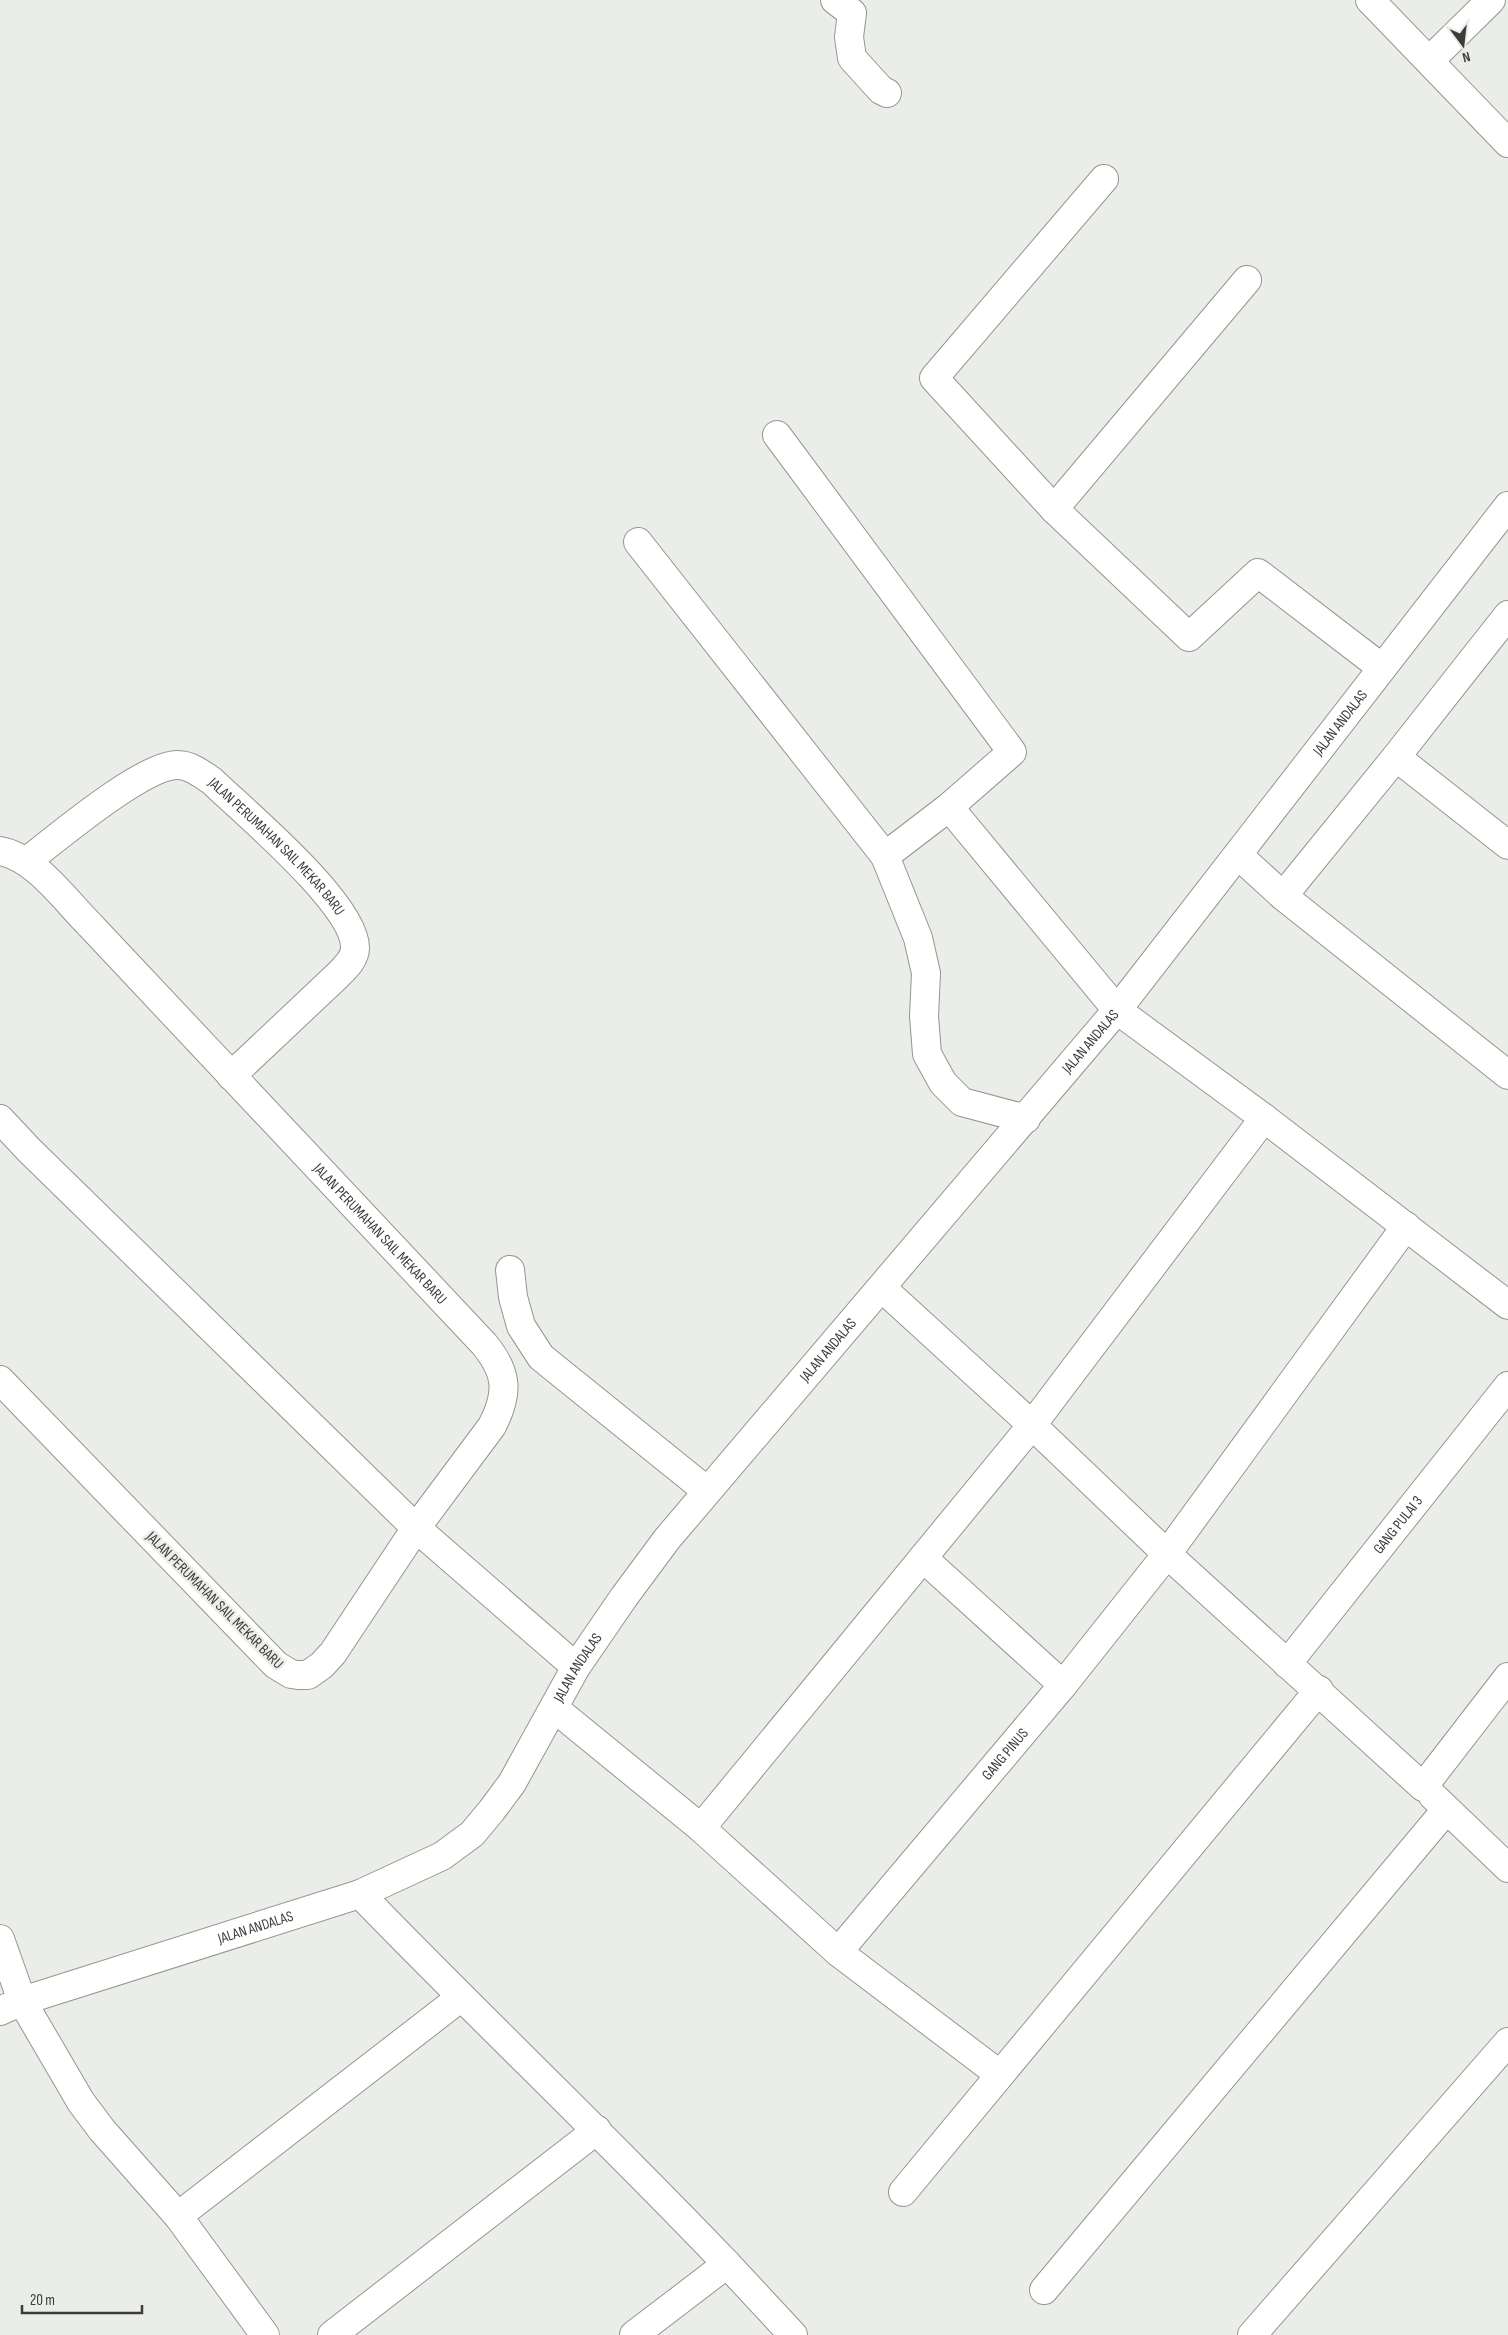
<svg xmlns="http://www.w3.org/2000/svg" width="1508" height="2335" font-family="'Sofia Sans Condensed',sans-serif">
	<rect width="100%" height="100%" fill="#eaede8"/>
	<g fill="none" stroke-linecap="round" stroke-linejoin="round">
		<defs>
			<g id="minor">
				<path d="M 835,0 L 852,13 L 849,37 L 852,58 L 881,90 L 887,93"/>
				<path d="M 1370,0 L 1508,143"/>
				<path d="M 1429,61 L 1491,0"/>
				<path d="M 1247,280 L 1054,509 L 1189,637 L 1258,573 L 1382,668"/>
				<path d="M 777,435 L 1012,752 L 949,807"/>
				<path d="M 1054,509 L 934,378 L 1104,179"/>
				<path d="M 638,542 L 885,856 L 949,807 L 1117,1010 L 1264,1118 L 1508,1305"/>
				<path d="M 1508,615 L 1396,757 L 1283,896 L 1508,1075"/>
				<path d="M 1396,757 L 1508,845"/>
				<path id="s1" d="M 0,851 C 35,857 65,900 90,925 L 484,1344 C 508,1373 509,1393 492,1426 L 416,1528 L 333,1653 L 322,1665 L 308,1675 L 298,1675 L 291,1674 L 276,1665 L 0,1380"/>
				<path d="M 1238,855 L 1283,896"/>
				<path d="M 885,856 L 918,938 L 926,973 L 924,1016 L 927,1054 L 943,1083 L 962,1102 L 1026,1119"/>
				<path id="s2" d="M 27,861 C 57,838 144,764 178,765 C 190,765 202,774 212,781 C 244,812 356,905 355,948 C 355,959 345,968 337,976 L 231,1076"/>
				<path d="M 0,1119 L 29,1150 L 416,1528 L 576,1667"/>
				<path d="M 510,1270 L 513,1297 L 521,1326 L 541,1357 L 707,1491"/>
				<path d="M 882,1288 L 1032,1425 L 1167,1554 L 1423,1787 L 1508,1677"/>
				<path d="M 923,1558 L 1063,1685"/>
				<path id="s3" d="M 1287,1664 L 1508,1386"/>
				<path d="M 554,1708 L 701,1828 L 838,1952 L 999,2074"/>
				<path d="M 1433,1796 L 1508,1868"/>
				<path d="M 701,1828 L 1032,1425 L 1264,1118"/>
				<path d="M 360,1894 C 481,2019 607,2138 727,2264 L 634,2335"/>
				<path d="M 0,1939 L 22,2001 L 81,2102 L 102,2130 L 178,2216 L 265,2335"/>
				<path id="s4" d="M 838,1952 L 1063,1685 L 1167,1554 L 1406,1226"/>
				<path id="s5" d="M 0,2011 L 22,2001 L 360,1894 L 442,1856 L 472,1834 L 492,1810 L 512,1783 L 576,1667 L 624,1597 L 667,1539 L 1117,1010 L 1508,506"/>
				<path d="M 903,2192 L 1319,1690"/>
				<path d="M 178,2216 L 460,1998"/>
				<path d="M 727,2264 L 793,2335"/>
				<path d="M 1044,2290 L 1446,1810"/>
				<path d="M 332,2335 L 597,2130"/>
				<path d="M 1252,2335 L 1508,2042"/>
			</g>
		</defs>
		<use href="#minor" stroke="#939691" stroke-width="30"/>
		<use href="#minor" stroke="#fff" stroke-width="28"/>
	</g>
	<g text-anchor="middle" stroke-width="5" stroke-linejoin="round" paint-order="stroke">
		<g font-size="15" fill="#3c3d3b" stroke="#eaede8">
			<text dy="5" stroke="none"><textPath href="#s5" startOffset="1919">JALAN ANDALAS</textPath></text>
			<text dy="5" stroke="none"><textPath href="#s2" startOffset="311">JALAN PERUMAHAN SAIL MEKAR BARU</textPath></text>
			<text dy="5" stroke="none"><textPath href="#s5" startOffset="1514">JALAN ANDALAS</textPath></text>
			<text dy="5" stroke="none"><textPath href="#s1" startOffset="542">JALAN PERUMAHAN SAIL MEKAR BARU</textPath></text>
			<text dy="5" stroke="none"><textPath href="#s5" startOffset="1109">JALAN ANDALAS</textPath></text>
			<text dy="5" stroke="none"><textPath href="#s3" startOffset="178">GANG PULAI 3</textPath></text>
			<text transform="translate(215 1600) rotate(45)" y="5">JALAN PERUMAHAN SAIL MEKAR BARU</text>
			<text dy="5" stroke="none"><textPath href="#s5" startOffset="704">JALAN ANDALAS</textPath></text>
			<text dy="5" stroke="none"><textPath href="#s4" startOffset="259">GANG PINUS</textPath></text>
			<text dy="5" stroke="none"><textPath href="#s5" startOffset="269">JALAN ANDALAS</textPath></text>
		</g>
	</g>
	<g transform="translate(1463 45) rotate(165)" stroke="#eaede8" stroke-width="4" paint-order="stroke">
	<path d="M0-4L9 19L0 12L-9 19Z" fill="#3c3d3b"/>
	<text y="-8" font-size="14" font-weight="bold" text-anchor="middle" fill="#3c3d3b">N</text>
	</g>
	<path d="M22 2305v8h120v-8" fill="none" stroke="#3c3d3b" stroke-width="2.5"/>
	<text x="30" y="2305" font-size="15" fill="#3c3d3b" stroke="#eaede8" stroke-width="4" paint-order="stroke">20 m</text>
</svg>
